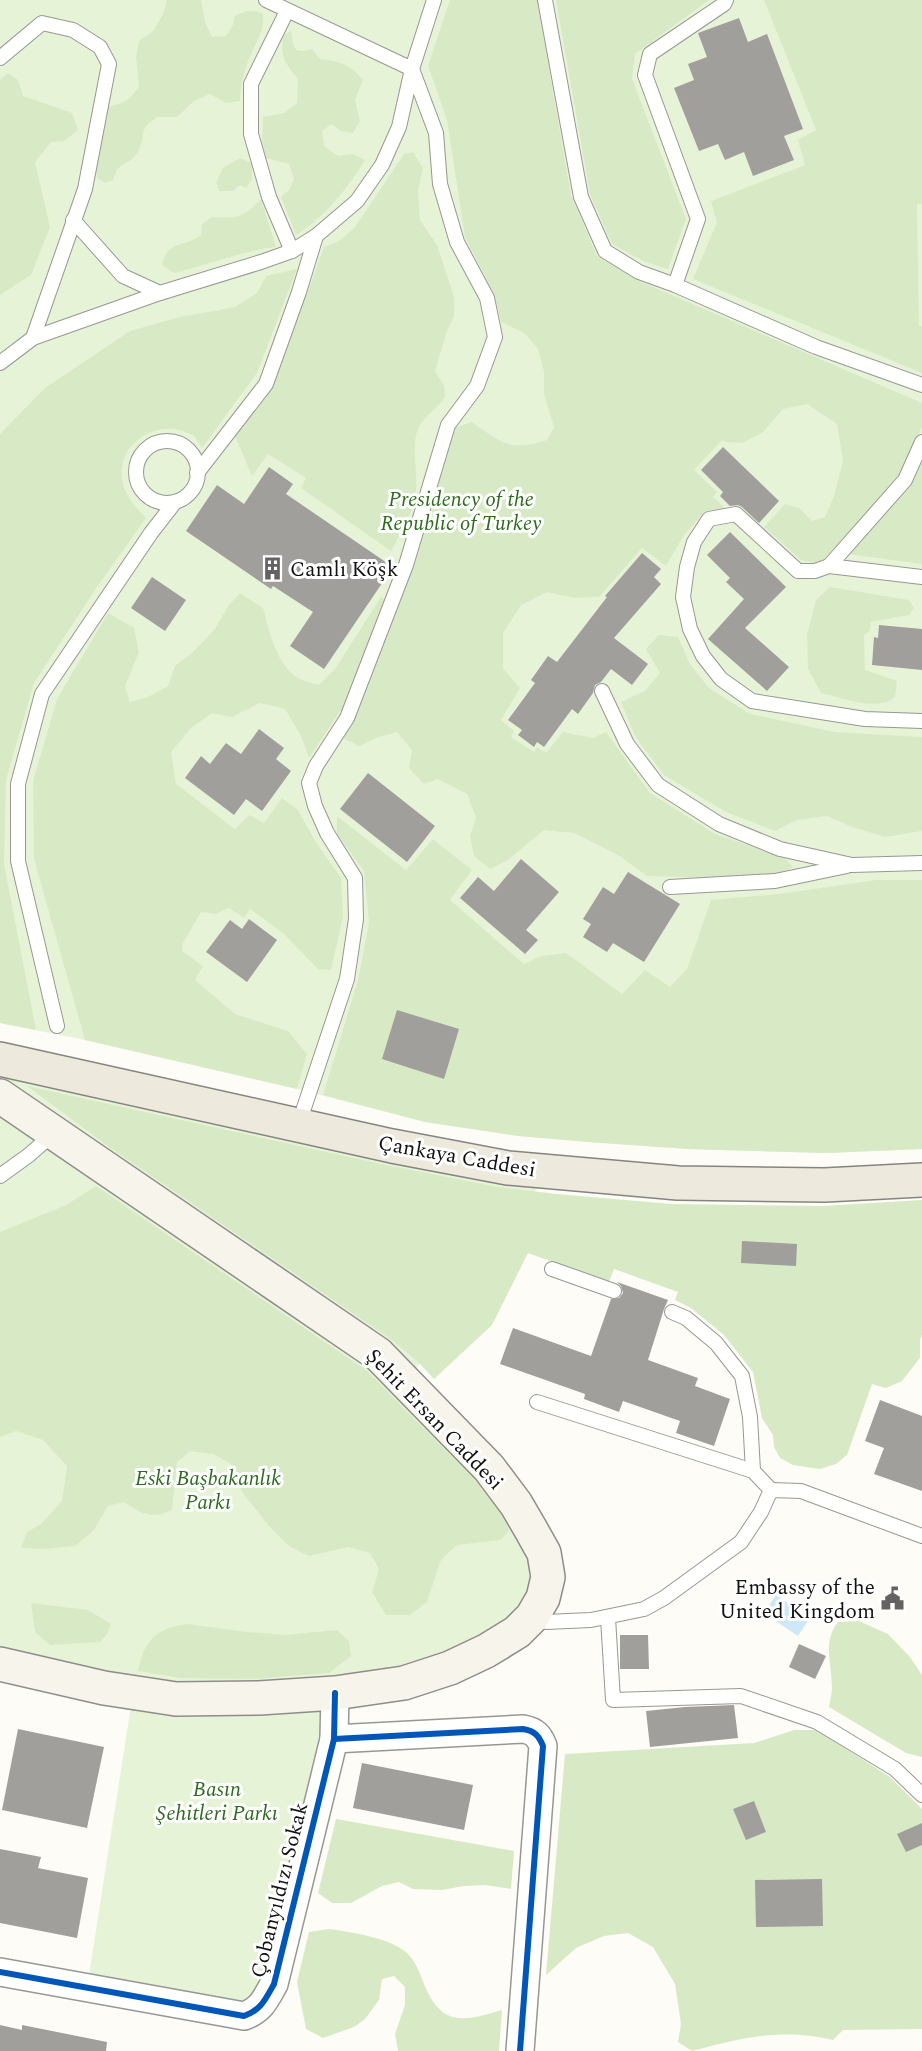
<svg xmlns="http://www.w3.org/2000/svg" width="922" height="2051" font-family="Spectral,serif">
	<rect width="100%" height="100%" fill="#fdfcf7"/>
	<g fill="#e7f3d7">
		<path d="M 0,0 L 922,0 L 922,1149 L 827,1153 L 687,1149 L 518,1136 L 425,1122 L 297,1089 L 85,1040 L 0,1023 Z"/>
		<path d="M 0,1059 L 545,1171 L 474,1312 L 403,1380 L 544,1553 L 517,1632 L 335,1693 L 263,2005 L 87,1988 L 133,1693 L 0,1664 Z"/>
	</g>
	<g fill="#d8eac5">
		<path d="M 167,0 L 201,0 L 205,22 L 212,37 L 226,36 L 233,25 L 235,16 C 245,11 252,8 263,14 C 265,32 253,47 247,64 C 243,76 240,88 240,101 L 226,103 L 210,94 L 194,101 L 177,117 L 157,117 C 154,120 149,123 146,126 C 141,134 143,146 137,153 C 127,168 120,158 113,180 L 105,183 L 97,178 L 96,166 L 108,107 C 125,103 129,101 139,86 L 136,57 L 139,41 L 154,30 L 164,12 Z"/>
		<path d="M 450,0 L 537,0 L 571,195 L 597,256 L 637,280 L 922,403 L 922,427 L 899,479 L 824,559 L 814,563 L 801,560 L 764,527 L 785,504 L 799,508 L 812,521 L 825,517 L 834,496 L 843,461 L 837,424 L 807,404 L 783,409 L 762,433 L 742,443 L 727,442 L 722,440 L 694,470 L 717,492 L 713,497 L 725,508 L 705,512 L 684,535 L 666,566 L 642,548 L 599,597 L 575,598 L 547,592 L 521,605 L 503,633 L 503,668 L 520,688 L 501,720 L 514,731 L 511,737 L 534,752 L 537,747 L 546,753 L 563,732 L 593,738 L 606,732 L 650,793 L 715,834 L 784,857 L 793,867 L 777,874 L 713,878 L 647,876 L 618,855 L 574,833 L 544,830 L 508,860 L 490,869 L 474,856 L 470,836 L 476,818 L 467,794 L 438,779 L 424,784 L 409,768 L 412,750 L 397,732 L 376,738 L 359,746 L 341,737 L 354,718 L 413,568 L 455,428 L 472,422 C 502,443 510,452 547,440 L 554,427 L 544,394 L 544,371 L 538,349 L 524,333 L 501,322 L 494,294 L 465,237 L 447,120 L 428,66 Z"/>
		<path d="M 556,0 L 709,0 L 635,54 L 632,79 L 686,219 L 668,269 L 645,262 L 612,244 L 590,194 Z"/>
		<path d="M 764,0 L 922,0 L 922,204 L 917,204 L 919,326 L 922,326 L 922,373 L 693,279 L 717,222 L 711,201 L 805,165 L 798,140 L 816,130 Z"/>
		<path d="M 291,31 L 293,43 L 296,50 L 304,51 L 312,49 L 320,59 C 341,62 349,63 363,80 L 355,100 L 360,121 L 353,133 L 341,131 L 331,124 L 322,131 L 324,146 L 338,156 L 353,154 L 365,160 C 347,189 325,217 296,235 L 281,197 L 289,190 L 294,179 L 289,164 L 266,158 L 262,142 L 263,117 L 284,113 L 297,103 L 298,79 C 285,63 280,57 283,36 Z"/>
		<path d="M 8,73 L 18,80 L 23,96 L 72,113 L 78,130 L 64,141 L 51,142 L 35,162 L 50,227 L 31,275 L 0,295 L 0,80 Z"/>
		<path d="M 413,152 L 423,168 L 418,190 L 420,220 L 437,245 L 454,297 L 454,316 L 446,334 L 435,371 L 444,385 L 445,397 C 438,409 423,416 418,429 C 411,445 418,473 416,490 C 414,511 401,533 391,551 L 301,488 L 306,478 L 268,454 L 252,476 L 235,436 L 273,387 L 324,247 L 339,241 L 355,227 L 404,154 Z"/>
		<path d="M 240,158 L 252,163 L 252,180 L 246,188 L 240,185 L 233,191 L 219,191 L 216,182 L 223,168 Z"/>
		<path d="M 261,199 L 276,247 C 241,251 208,265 174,273 L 162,265 C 167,240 184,248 201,235 L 202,224 L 212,217 C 239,218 241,219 261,199 Z"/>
		<path d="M 297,269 L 257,373 L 202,448 C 199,444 197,439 194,436 C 193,435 187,433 185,432 C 159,421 125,439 122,468 C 119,488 133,505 146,518 L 97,587 L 34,683 L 6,780 L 4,864 L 36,1030 L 0,1023 L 0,434 L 45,388 L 130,331 L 180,317 L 235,307 L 257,293 L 266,276 Z"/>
		<path d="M 922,459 L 922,564 L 848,554 L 910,485 Z"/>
		<path d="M 830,587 L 909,600 L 914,608 L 909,615 L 871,622 L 869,632 L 864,635 L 865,670 L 897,681 L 895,697 C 878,712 842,698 821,693 L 808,669 L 807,635 L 816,600 Z"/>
		<path d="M 240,593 L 263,608 C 270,632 276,666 300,679 C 306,682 313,683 319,685 L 335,669 L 381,597 L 387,601 L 343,707 L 309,758 L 300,734 L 285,709 L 260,703 L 232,717 L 212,713 L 191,728 L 171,752 L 176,784 L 235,829 L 249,815 L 264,823 L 282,798 L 298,810 L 315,841 L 341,878 L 343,917 L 331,970 L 318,969 L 283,933 L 250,909 L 244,918 L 229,908 L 215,914 L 201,912 L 183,943 L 182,951 L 203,966 L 195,980 L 235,1014 L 288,1031 L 307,1054 L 297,1089 L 85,1040 L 34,859 L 33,781 L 57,699 L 108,613 L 134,628 L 139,652 L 125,686 L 130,702 L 148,697 L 168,686 L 175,666 L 194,651 L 214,630 L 229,605 Z"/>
		<path d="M 659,635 L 678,637 L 690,664 L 709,688 L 750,714 L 835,732 L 922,737 L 922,831 L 885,837 L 852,827 L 827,816 L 797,820 L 775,831 L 726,812 L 664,775 L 635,736 L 621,702 L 645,691 L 660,673 L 646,649 Z"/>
		<path d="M 337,816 L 406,870 L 433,839 L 472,870 L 450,900 L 524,964 L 542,956 L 566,953 L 622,994 L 645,970 L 670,987 L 687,969 L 711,900 L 779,894 L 876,880 L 922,880 L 922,1149 L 827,1153 L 687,1149 L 587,1142 L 518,1136 L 425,1122 L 323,1095 L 358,980 L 369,923 L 364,871 L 337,834 Z"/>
		<path d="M 27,1086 L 386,1165 L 498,1187 L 557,1194 L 671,1204 L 822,1206 L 922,1200 L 922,1335 L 920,1339 L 920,1358 L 902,1381 L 886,1388 L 872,1384 L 847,1455 L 836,1464 L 820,1469 L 793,1465 L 780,1458 L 774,1447 L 773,1435 L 762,1418 L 753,1372 L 724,1335 L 691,1308 L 675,1300 L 678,1292 L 614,1269 L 609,1282 L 528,1253 L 492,1325 L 434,1379 L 420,1364 L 392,1340 L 109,1147 Z"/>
		<path d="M 96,1186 L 366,1370 L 473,1478 L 500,1512 L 509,1530 L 501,1540 L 457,1545 L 441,1560 L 427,1602 L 410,1615 L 386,1615 L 372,1592 L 379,1569 L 370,1553 L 348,1547 L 309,1556 L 289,1546 L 268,1525 L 242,1492 L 231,1464 L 213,1454 L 190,1451 L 177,1462 L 172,1510 C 151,1520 142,1514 124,1502 L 108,1506 L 94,1530 L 75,1546 L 44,1549 L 21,1548 L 27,1532 L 41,1524 L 62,1501 L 67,1466 L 43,1440 L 16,1431 L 0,1437 L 0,1232 L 66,1205 Z"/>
		<path d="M 31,1603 L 88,1610 L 111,1624 L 107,1634 L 100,1642 L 50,1645 L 35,1632 Z"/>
		<path d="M 859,1621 L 888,1634 L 910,1657 L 922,1675 L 922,1757 L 906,1753 L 829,1707 C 830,1701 832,1694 832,1688 C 832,1664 822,1642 838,1622 Z"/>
		<path d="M 187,1624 L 248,1632 L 285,1635 L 337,1630 L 349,1641 L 351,1656 L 329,1673 L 254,1679 L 180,1678 L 138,1671 C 144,1641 156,1628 187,1624 Z"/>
		<path d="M 794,1730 L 817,1730 L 890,1777 L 922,1809 L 922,2029 L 843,2030 L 833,2040 C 780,2028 743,2038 692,2051 L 678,2042 L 681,2024 L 675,1984 L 653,1947 L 628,1933 L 604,1936 L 576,1948 L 546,1975 L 565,1754 L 754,1743 Z"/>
		<path d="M 336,1819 L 514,1851 L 511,1889 L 485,1885 L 464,1886 L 442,1890 L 413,1889 L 399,1882 L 382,1886 L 351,1903 L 332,1903 L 318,1893 Z"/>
		<path d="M 329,1929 C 351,1932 392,1938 408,1954 C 418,1964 421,1978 427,1991 C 445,2029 470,2019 502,2010 L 499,2051 L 398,2051 L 395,2034 L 405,2005 L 405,1987 L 394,1976 L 382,1979 L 379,2000 L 365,2019 L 354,2027 L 323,2038 L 306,2029 L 297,1982 L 309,1932 Z"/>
	</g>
	<path fill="#cde8f7" d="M 776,1595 L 810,1618 L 798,1636 L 764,1613 Z"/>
	<g fill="#a19f9c">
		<path d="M 739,18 L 748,42 L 767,34 L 803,129 L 784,136 L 794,160 L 753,176 L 744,152 L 725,160 L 718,144 L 699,151 L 674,88 L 694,80 L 688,64 L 707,57 L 698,33 Z"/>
		<path d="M 723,447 L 779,501 L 759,523 L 742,507 L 738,505 L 730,506 L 720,496 L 723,492 L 701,470 Z"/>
		<path d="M 269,467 L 293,484 L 286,494 L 393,567 L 324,669 L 290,646 L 313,612 L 273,586 L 271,589 L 186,531 L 217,485 L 244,504 Z"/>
		<path d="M 730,532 L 786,587 L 745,628 L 789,667 L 767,691 L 708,639 L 744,599 L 726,582 L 730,578 L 707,555 Z"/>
		<path d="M 642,553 L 661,569 L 654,577 L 661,584 L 614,638 L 648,664 L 632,685 L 611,669 L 601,682 L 595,685 L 593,693 L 578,714 L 572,709 L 544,747 L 537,742 L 534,747 L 518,735 L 522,730 L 508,720 L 535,683 L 531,680 L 548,656 L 557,662 L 607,597 L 605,596 Z"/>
		<path d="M 152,577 L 186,600 L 165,631 L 131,608 Z"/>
		<path d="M 879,625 L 922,629 L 922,670 L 872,665 L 874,637 L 878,638 Z"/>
		<path d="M 259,729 L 284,748 L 276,759 L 291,771 L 262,811 L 246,799 L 234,815 L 185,778 L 201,756 L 210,764 L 226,743 L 241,754 Z"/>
		<path d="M 368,773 L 435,826 L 407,862 L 340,809 Z"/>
		<path d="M 521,859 L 559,892 L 526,930 L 538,940 L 525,954 L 460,898 L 478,877 L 494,891 Z"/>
		<path d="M 628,872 L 680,904 L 644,962 L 613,943 L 607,952 L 583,937 L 591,924 L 583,919 L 603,887 L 614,894 Z"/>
		<path d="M 249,919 L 277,940 L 247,982 L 206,952 L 230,920 L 242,929 Z"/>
		<path d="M 397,1010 L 459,1029 L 444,1079 L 382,1059 Z"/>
		<path d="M 742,1241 L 797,1244 L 796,1266 L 741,1263 Z"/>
		<path d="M 617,1282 L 668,1300 L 664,1309 L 648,1360 L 698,1378 L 695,1386 L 730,1399 L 714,1446 L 676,1433 L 680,1421 L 623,1401 L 619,1412 L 584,1399 L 585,1394 L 500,1364 L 513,1328 L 591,1356 L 611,1299 L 619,1298 L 623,1293 L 621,1286 Z"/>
		<path d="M 880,1400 L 922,1416 L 922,1491 L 874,1474 L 884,1448 L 865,1441 Z"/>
		<path d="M 620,1635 L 648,1635 L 649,1669 L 620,1669 Z"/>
		<path d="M 799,1644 L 826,1656 L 815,1679 L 789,1667 Z"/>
		<path d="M 734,1705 L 738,1738 L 650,1747 L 646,1711 L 685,1707 Z"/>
		<path d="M 18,1729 L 104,1747 L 87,1828 L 2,1810 Z"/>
		<path d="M 362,1763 L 473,1785 L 464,1830 L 353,1808 Z"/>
		<path d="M 754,1801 L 766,1832 L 746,1840 L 733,1809 Z"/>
		<path d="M 922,1823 L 922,1845 L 906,1852 L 897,1834 Z"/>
		<path d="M 0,1849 L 41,1857 L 38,1868 L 88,1878 L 77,1938 L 0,1923 Z"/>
		<path d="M 822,1879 L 823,1926 L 756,1927 L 755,1880 Z"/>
		<path d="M 0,2025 L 22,2030 L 22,2025 L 107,2042 L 106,2051 L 0,2051 Z"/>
	</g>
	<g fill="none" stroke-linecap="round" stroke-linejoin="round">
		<defs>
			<g id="lane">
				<path d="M 266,0 L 412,69 L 434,0"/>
				<path d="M 545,0 L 581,197 L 605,251 L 639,272 L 675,285 L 816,347 L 922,385"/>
				<path d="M 287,11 L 251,84 L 251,134 L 269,197 L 292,251"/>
				<path d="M 0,58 L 42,23 L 73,30 L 100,47 L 109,64 L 85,189 L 33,338"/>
				<path d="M 73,220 L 123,276 L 160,293"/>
				<path d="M 675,285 L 698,219 L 645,75 L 650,54 L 724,4 L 726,0"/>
				<path d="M 0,363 L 33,338 L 160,293 L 261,262 L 292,251 L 316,236"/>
				<circle cx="167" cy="472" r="31"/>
				<path d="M 922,442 L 905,480 L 829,566 L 922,577"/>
				<path d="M 197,473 L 266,384 L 299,292 L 316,236 L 357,201 L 382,165 L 399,127 L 412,69 L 436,133 L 440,184 L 457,242 L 487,298 L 495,337 L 477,386 L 448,425 L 406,565 L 347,718 L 316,766 L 309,783 L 315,806 L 327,833 L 355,878 L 356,919 L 347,979 L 298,1126"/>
				<path d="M 829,566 L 815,571 L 798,571 L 736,514 L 709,519 L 694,542 L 687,567 L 683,597 L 690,629 L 703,656 L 721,679 L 752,701 L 865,719 L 922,721"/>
				<path d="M 602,691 L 627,744 L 658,785 L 719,824 L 780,849 L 852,865 L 922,863"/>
				<path d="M 670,887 L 775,881 L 847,866"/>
				<path d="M 57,1026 L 18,861 L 18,784 L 42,694 L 151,533 L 175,502"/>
				<path d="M 0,1176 L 29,1155 L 53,1134"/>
				<path d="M 552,1269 L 614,1291"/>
				<path d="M 672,1312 L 686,1318 L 716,1343 L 742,1376 L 750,1417 L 753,1471"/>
				<path d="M 537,1402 L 753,1471 L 771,1490"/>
				<path d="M 532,1617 L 546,1622 L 591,1620 L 644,1609 L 664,1598 L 741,1542 L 761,1512 L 771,1490 L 801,1491 L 922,1536"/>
				<path d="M 608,1618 L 613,1700 L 741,1696 L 817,1722 L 895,1769 L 922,1795"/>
			</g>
			<g id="street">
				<path d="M 334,1739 L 523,1729 C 535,1731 539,1736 543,1746 L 520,2051"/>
				<path d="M 0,1972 L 244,2016 C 261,2010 265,2000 274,1984 L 334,1739 L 335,1693"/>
			</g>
			<path id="secondary" d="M 0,1096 L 378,1354 L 489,1468 L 516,1504 L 530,1528 L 544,1553 L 548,1577 L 543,1598 L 532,1617 L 517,1632 L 486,1651 L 450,1668 L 404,1683 L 335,1693 L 259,1698 L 176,1699 L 104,1688 L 0,1664"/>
			<path id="primary" d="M 0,1059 L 392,1146 L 508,1168 L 678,1183 L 825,1185 L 922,1180"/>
		</defs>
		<use href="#lane" stroke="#979795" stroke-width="16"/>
		<use href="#street" stroke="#979795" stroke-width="30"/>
		<use href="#secondary" stroke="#8e8d8b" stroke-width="36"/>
		<use href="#primary" stroke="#858482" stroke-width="36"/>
		<use href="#lane" stroke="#fffffe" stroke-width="14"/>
		<use href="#street" stroke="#fffffe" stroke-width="27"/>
		<use href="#secondary" stroke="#f6f4eb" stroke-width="33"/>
		<use href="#primary" stroke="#ede9dc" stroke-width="33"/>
		<defs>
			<g id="cycleway">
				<path d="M 334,1739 L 523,1729 C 535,1731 539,1736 543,1746 L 520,2051"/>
				<path d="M 0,1972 L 244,2016 C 261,2010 265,2000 274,1984 L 334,1739 L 335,1693"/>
			</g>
		</defs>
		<use href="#cycleway" stroke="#fff" stroke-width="10"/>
		<use href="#cycleway" stroke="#0057b8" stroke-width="6"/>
	</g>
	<defs>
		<symbol id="building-bare" viewBox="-9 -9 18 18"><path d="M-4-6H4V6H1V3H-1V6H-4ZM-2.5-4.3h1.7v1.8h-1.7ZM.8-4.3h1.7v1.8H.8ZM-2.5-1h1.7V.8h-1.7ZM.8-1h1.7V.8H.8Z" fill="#646362" stroke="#fff" stroke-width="2.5" paint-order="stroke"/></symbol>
		<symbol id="civic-bare" viewBox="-9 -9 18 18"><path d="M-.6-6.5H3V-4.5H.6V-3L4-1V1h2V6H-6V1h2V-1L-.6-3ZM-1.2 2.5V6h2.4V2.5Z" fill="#646362" stroke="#fff" stroke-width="2.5" paint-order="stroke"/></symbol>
	</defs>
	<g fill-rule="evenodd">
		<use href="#building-bare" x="256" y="552" width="33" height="33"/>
		<use href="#civic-bare" x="876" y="1582" width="33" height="33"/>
	</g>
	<g text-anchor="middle" stroke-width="6" stroke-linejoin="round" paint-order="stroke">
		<g font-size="21" font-style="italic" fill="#2f6b1f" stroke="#fff">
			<text x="461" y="506">Presidency of the<tspan x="461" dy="24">Republic of Turkey</tspan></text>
			<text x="208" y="1485">Eski Başbakanlık<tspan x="208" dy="24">Parkı</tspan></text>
			<text x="217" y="1796">Basın<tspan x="217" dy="24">Şehitleri Parkı</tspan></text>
		</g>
		<g font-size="21" fill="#111" stroke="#fff" text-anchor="start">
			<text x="290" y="576">Camlı Köşk</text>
			<text x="875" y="1594" text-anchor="end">Embassy of the<tspan x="875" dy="24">United Kingdom</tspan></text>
		</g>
		<g font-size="21" fill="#111" stroke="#fff">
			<text transform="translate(457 1156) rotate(10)" y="7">Çankaya Caddesi</text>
			<text transform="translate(435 1419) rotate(46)" y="7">Şehit Ersan Caddesi</text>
			<text transform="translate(279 1890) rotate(-76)" y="7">Çobanyıldızı Sokak</text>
		</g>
	</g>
</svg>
